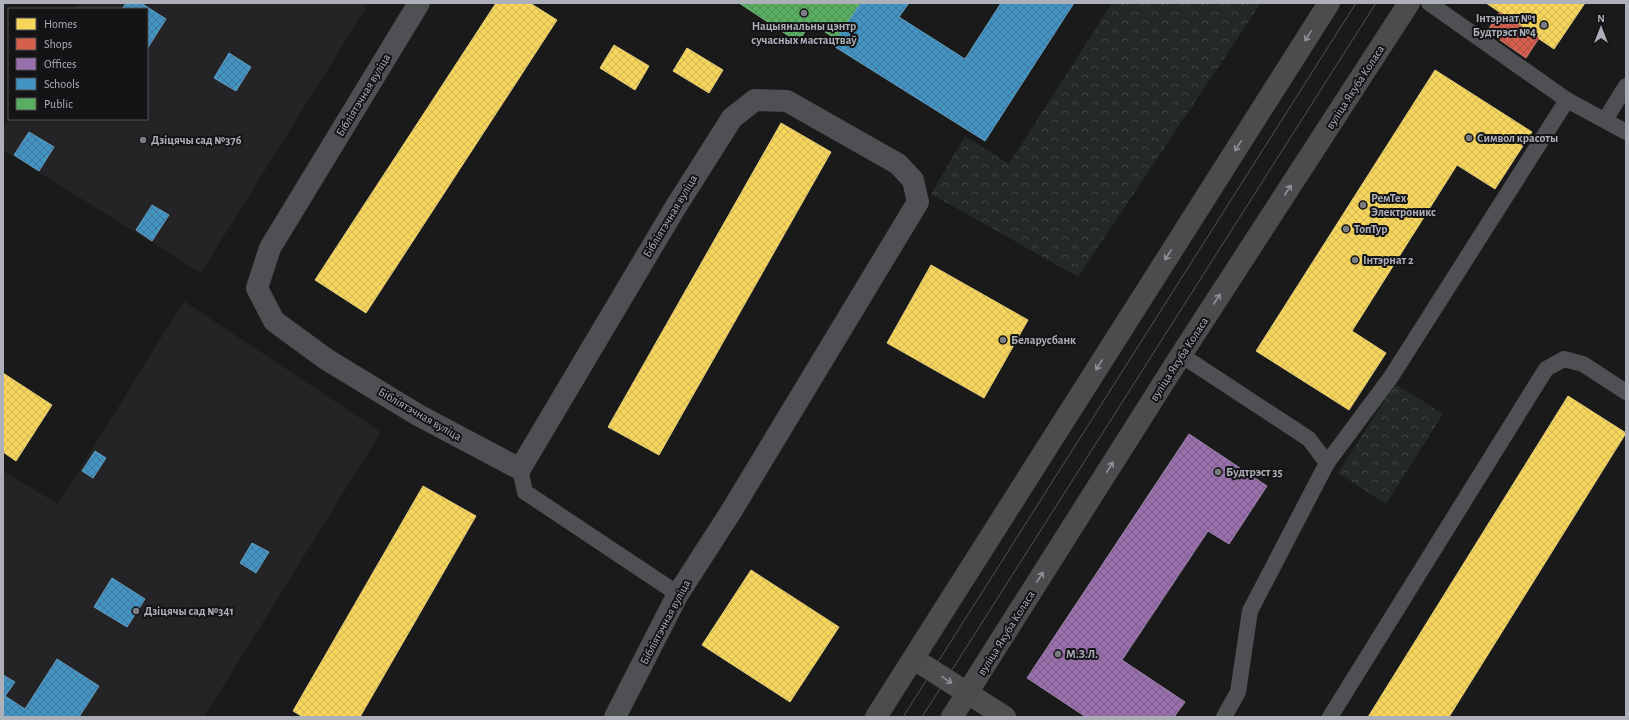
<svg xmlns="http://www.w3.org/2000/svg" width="1629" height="720" font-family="'Alegreya Sans',sans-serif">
	<defs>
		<pattern id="park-crowns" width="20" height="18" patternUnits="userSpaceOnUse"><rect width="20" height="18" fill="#232924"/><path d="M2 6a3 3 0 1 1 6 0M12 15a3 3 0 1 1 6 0" fill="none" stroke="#404642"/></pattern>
		<pattern id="homes-cross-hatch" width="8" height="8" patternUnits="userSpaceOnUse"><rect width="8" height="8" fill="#f6d55c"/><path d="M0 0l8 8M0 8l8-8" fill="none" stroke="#cfb555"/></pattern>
		<pattern id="shops-cross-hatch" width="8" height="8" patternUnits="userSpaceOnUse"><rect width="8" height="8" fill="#d6604d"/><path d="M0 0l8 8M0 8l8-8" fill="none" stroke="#a55347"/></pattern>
		<pattern id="offices-cross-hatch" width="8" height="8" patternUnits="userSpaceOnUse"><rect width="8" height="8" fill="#9970ab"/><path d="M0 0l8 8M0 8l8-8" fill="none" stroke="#7b5e88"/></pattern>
		<pattern id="schools-cross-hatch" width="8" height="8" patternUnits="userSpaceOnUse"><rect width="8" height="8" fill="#4393c3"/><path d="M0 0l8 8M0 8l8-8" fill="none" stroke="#3e7799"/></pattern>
		<pattern id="public-cross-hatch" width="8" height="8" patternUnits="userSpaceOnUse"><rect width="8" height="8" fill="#5aae61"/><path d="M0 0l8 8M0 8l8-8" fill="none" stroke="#509057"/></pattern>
	</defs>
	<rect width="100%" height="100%" fill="#1a1a1a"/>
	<g fill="#242426">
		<path d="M 78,3 L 369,3 L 201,273 L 3,150 L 3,130 L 9,119 L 147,119 L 147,9 L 75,9 Z"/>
		<path d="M 184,301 L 381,432 L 204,717 L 3,717 L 3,471 L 58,504 Z"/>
	</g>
	<g fill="url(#park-crowns)">
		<path d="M 1112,3 L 1261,3 L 1078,277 L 931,194 L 965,136 L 1009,164 Z"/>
		<path d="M 1395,384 L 1443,414 L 1386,504 L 1338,473 Z"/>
	</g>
	<g fill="url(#homes-cross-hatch)" stroke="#e0ca78">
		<path d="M 496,3 L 530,3 L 557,20 L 366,313 L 315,280 Z"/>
		<path d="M 1486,3 L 1585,3 L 1554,49 Z"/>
		<path d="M 614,45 L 649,66 L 635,90 L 600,68 Z"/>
		<path d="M 687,48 L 723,70 L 709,93 L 673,71 Z"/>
		<path d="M 1435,70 L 1532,132 L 1495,189 L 1457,165 L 1352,331 L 1386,353 L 1349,410 L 1256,351 Z"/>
		<path d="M 781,123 L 831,152 L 659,455 L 608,427 Z"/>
		<path d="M 931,265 L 1028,320 L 984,398 L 887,343 Z"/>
		<path d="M 3,373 L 52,405 L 16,461 L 3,452 Z"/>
		<path d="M 1568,396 L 1626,433 L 1449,717 L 1368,717 Z"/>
		<path d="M 423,486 L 476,516 L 360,717 L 303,717 L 293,711 Z"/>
		<path d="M 751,570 L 839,627 L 790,702 L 702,645 Z"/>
	</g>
	<path fill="url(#shops-cross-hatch)" stroke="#ca786d" d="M 1500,12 L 1539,38 L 1526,58 L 1487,31 Z"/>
	<path fill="url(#offices-cross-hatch)" stroke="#9f83af" d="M 1189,434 L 1267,486 L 1229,544 L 1208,531 L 1122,660 L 1185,702 L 1174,717 L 1086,717 L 1027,678 Z"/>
	<g fill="url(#schools-cross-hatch)" stroke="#639cc0">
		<path d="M 126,3 L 141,3 L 166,19 L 147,49 L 147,9 L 122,9 Z"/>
		<path d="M 860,3 L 909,3 L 899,17 L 965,59 L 1001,3 L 1074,3 L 985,141 L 832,45 Z"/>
		<path d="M 229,53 L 251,67 L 236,91 L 214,78 Z"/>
		<path d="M 29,132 L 54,147 L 39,171 L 14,155 Z"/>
		<path d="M 152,205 L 169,215 L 152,241 L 136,230 Z"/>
		<path d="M 95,451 L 106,458 L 93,478 L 82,471 Z"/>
		<path d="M 252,543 L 269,552 L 256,573 L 240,563 Z"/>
		<path d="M 112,578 L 145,599 L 127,627 L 94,607 Z"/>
		<path d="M 57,659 L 99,686 L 79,717 L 3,717 L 3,675 L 15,682 L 5,696 L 25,709 Z"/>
	</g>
	<path fill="url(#public-cross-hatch)" stroke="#73af7b" d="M 739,3 L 860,3 L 836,39 L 811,23 L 798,42 Z"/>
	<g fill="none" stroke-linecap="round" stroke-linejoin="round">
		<g stroke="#4f5053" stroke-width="16">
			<path d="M 1429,3 L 1567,100 L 1626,132"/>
			<path d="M 1605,120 L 1626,86"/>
			<path d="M 1181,355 L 1309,439 L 1327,463"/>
			<path d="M 520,469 L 525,492 L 678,594"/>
			<path d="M 1224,717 L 1238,692 L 1250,611 L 1327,463 L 1391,377 L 1567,100"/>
			<path d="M 1330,717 L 1546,369 L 1564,359 L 1583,364 L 1626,392"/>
		</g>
		<path stroke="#4f5053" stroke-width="22" d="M 419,3 L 270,248 L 257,288 L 274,321 L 326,359 L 418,415 L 520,469 L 675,208 L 732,118 L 755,100 L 787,101 L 898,164 L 913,180 L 918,202 L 732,510 L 678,594 L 615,717"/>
		<path stroke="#4e4e50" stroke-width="22" d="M 914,659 L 1005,717"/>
		<g stroke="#4c4c4f" stroke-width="22">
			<path d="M 876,717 L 1329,3"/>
			<path d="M 952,717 L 1181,355 L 1409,3"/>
		</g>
		<g stroke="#505053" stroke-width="1">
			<path d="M 903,717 L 1356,3"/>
			<path d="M 922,717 L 1376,3"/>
		</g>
	</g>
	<defs><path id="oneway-shaft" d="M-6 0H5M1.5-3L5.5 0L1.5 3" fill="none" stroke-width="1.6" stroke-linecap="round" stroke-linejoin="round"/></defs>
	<g stroke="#909299">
		<use href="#oneway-shaft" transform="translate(1308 36) rotate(122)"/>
		<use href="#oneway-shaft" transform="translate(1238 146) rotate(122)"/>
		<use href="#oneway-shaft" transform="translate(1288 190) rotate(-57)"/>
		<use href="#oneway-shaft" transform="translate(1168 255) rotate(122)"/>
		<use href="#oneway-shaft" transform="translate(1217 299) rotate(-57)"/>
		<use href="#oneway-shaft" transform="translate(1099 365) rotate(122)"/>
		<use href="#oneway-shaft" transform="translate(1110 467) rotate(-58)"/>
		<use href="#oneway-shaft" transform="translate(1040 577) rotate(-58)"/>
	</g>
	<use stroke="#90939a" href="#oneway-shaft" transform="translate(947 680) rotate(34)"/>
	<g fill="#7a7c81" stroke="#141416" stroke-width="1.5">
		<circle cx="804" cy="13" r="4"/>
		<circle cx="1544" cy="25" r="4"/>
		<circle cx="1469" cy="138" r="4"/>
		<circle cx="143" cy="140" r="4"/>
		<circle cx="1363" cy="205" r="4"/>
		<circle cx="1346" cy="229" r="4"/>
		<circle cx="1355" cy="260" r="4"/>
		<circle cx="1003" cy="340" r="4"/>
		<circle cx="1218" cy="472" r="4"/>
		<circle cx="136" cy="611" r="4"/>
		<circle cx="1058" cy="654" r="4"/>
	</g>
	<g text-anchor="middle" stroke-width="4" stroke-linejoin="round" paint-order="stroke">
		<g font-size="12" font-weight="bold" fill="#adb0b9" stroke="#141416" text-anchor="start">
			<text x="1536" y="22" text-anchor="end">Інтэрнат №1<tspan x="1536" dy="14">Будтрэст №4</tspan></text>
			<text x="804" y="30" text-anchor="middle">Нацыянальны цэнтр<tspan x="804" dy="14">сучасных мастацтваў</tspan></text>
			<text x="1477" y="142">Символ красоты</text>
			<text x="151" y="144">Дзіцячы сад №376</text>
			<text x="1371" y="202">РемТех<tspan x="1371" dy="14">Электроникс</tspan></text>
			<text x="1354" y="233">ТопТур</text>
			<text x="1363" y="264">Інтэрнат 2</text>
			<text x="1011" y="344">Беларусбанк</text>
			<text x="1226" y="476">Будтрэст 35</text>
			<text x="144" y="615">Дзіцячы сад №341</text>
			<text x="1066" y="658">М.З.Л.</text>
		</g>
		<g font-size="12" fill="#adb0b9" stroke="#141416">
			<text transform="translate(1355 87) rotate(-57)" y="4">вуліца Якуба Коласа</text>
			<text transform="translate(363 95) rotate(-59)" y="4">Бібліятэчная вуліца</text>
			<text transform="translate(670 216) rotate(-59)" y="4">Бібліятэчная вуліца</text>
			<text transform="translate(1179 359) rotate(-57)" y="4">вуліца Якуба Коласа</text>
			<text transform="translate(420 414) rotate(30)" y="4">Бібліятэчная вуліца</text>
			<text transform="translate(665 622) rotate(-62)" y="4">Бібліятэчная вуліца</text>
			<text transform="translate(1006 633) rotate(-58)" y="4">вуліца Якуба Коласа</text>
		</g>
	</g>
	<rect width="1629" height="720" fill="none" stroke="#adb0b9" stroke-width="8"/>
	<rect x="8" y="8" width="140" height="112" fill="#141416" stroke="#515257"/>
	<rect x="16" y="18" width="20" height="12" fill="#f6d55c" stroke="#515257"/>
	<text x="44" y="28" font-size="12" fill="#adb0b9">Homes</text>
	<rect x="16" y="38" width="20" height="12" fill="#d6604d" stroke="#515257"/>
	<text x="44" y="48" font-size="12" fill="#adb0b9">Shops</text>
	<rect x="16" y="58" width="20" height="12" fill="#9970ab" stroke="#515257"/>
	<text x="44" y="68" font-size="12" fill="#adb0b9">Offices</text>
	<rect x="16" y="78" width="20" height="12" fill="#4393c3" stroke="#515257"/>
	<text x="44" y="88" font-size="12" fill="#adb0b9">Schools</text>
	<rect x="16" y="98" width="20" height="12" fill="#5aae61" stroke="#515257"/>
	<text x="44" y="108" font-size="12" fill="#adb0b9">Public</text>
	<g transform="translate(1601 28)" stroke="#141416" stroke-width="3" paint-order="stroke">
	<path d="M0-3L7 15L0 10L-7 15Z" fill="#adb0b9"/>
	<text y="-6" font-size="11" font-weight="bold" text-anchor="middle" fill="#adb0b9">N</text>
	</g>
</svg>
